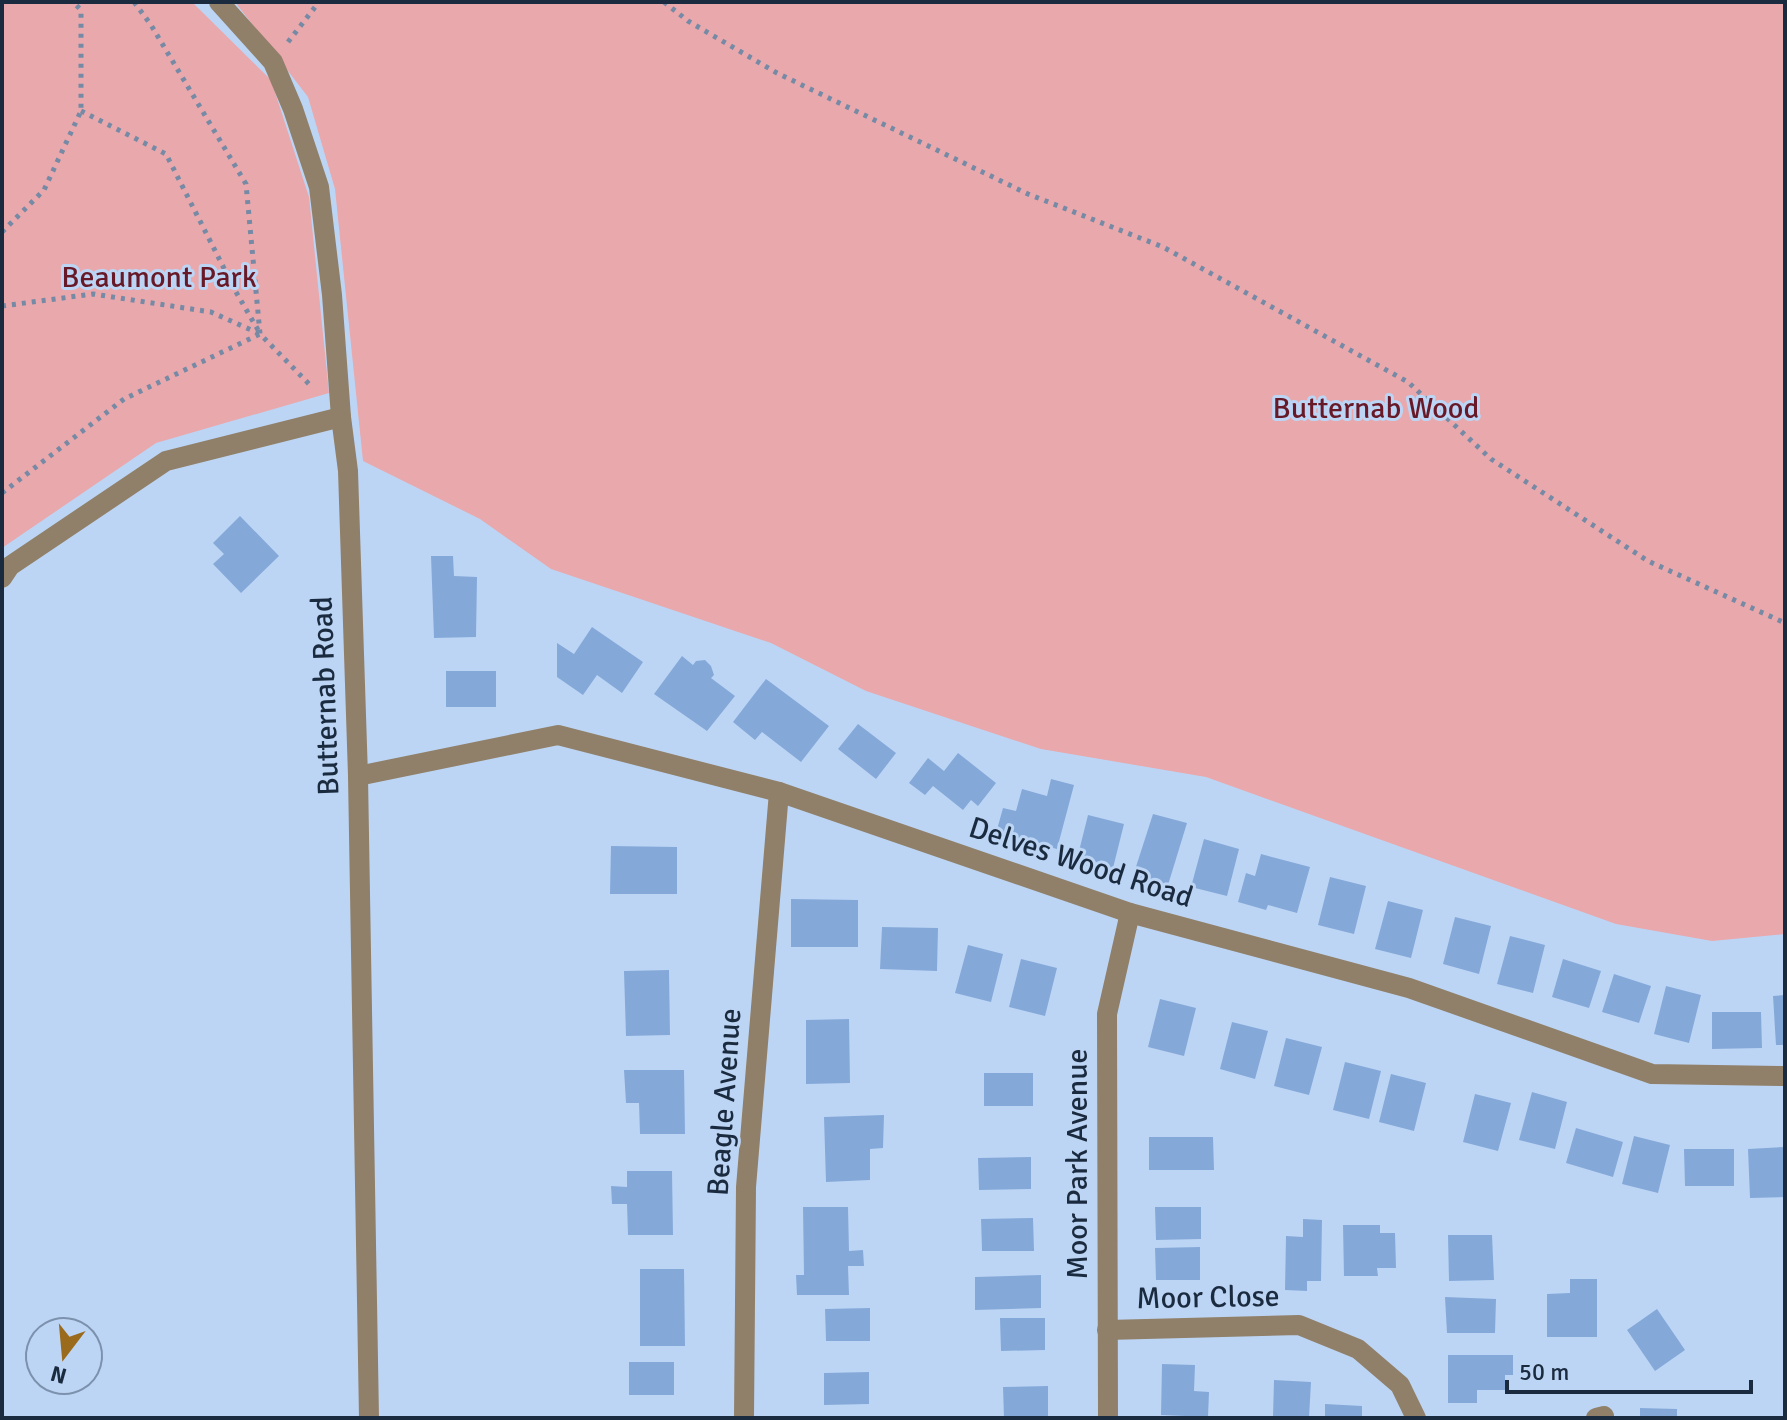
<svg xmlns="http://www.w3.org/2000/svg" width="1787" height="1420" font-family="Signika,sans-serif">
	<rect width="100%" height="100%" fill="#bdd5f5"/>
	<g fill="#e8a8ac">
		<path d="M 2,2 L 192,2 L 271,80 L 309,197 L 329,393 L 156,443 L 2,548 Z"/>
		<path d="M 235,2 L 1785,2 L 1785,934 L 1712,941 L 1616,924 L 1206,777 L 1041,749 L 866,691 L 771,643 L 551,569 L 480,519 L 363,461 L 335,189 L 308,97 Z"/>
	</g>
	<g fill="#84a9d9">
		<path d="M 240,516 L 279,556 L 241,593 L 213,564 L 224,554 L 213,543 Z"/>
		<path d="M 431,556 L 453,556 L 454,576 L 477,577 L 476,637 L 434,638 Z"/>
		<path d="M 592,627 L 643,662 L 622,693 L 597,675 L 583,695 L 557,677 L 557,643 L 574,654 Z"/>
		<path d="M 682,656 L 693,665 L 696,661 L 705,660 L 711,666 L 714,675 L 711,678 L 735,696 L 707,731 L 654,694 Z"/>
		<rect x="446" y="671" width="50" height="36"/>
		<path d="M 766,679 L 829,726 L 801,762 L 762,732 L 755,740 L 733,722 Z"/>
		<path d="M 858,724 L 896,753 L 876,779 L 838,749 Z"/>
		<path d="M 958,753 L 996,783 L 978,806 L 971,800 L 963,810 L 933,786 L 925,795 L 909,783 L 928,758 L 944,771 Z"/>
		<path d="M 1051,779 L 1074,785 L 1057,849 L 996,833 L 1003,808 L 1016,811 L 1022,789 L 1047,796 Z"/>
		<path d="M 1153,814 L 1187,823 L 1168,885 L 1133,876 Z"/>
		<path d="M 1088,815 L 1124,824 L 1112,872 L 1076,863 Z"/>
		<path d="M 1204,839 L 1239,849 L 1227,896 L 1191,887 Z"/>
		<path d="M 611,846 L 677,847 L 677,894 L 610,894 Z"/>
		<path d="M 1261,854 L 1310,867 L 1297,913 L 1268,905 L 1266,910 L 1238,902 L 1246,873 L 1255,876 Z"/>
		<path d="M 1330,877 L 1366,886 L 1354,934 L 1318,925 Z"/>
		<path d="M 791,899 L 858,900 L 858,947 L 791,947 Z"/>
		<path d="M 1388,901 L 1423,910 L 1411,958 L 1375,949 Z"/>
		<path d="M 1455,917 L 1491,926 L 1479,974 L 1443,964 Z"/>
		<path d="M 882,927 L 938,928 L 937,971 L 880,969 Z"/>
		<path d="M 1510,936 L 1545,945 L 1533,993 L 1497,984 Z"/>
		<path d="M 968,945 L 1003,954 L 991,1002 L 955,993 Z"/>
		<path d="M 1021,959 L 1057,968 L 1045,1016 L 1009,1007 Z"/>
		<path d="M 1563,959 L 1601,971 L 1589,1008 L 1552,997 Z"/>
		<path d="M 669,970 L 670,1035 L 626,1036 L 624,971 Z"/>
		<path d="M 1614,974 L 1651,986 L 1639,1023 L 1602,1012 Z"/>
		<path d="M 1666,986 L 1701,995 L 1689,1043 L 1654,1034 Z"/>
		<path d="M 1785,995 L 1785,1045 L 1776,1045 L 1773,996 Z"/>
		<path d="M 1160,999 L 1196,1008 L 1184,1056 L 1148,1047 Z"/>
		<path d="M 1712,1012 L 1761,1012 L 1762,1048 L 1712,1049 Z"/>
		<path d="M 849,1019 L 850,1083 L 806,1084 L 806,1020 Z"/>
		<path d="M 1232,1022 L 1268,1031 L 1255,1079 L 1220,1069 Z"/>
		<path d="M 1286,1038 L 1322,1047 L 1309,1095 L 1274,1086 Z"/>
		<path d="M 1345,1062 L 1381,1071 L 1369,1119 L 1333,1110 Z"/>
		<path d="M 624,1070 L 684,1070 L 685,1134 L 640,1134 L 639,1103 L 626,1103 Z"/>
		<rect x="984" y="1073" width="49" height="33"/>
		<path d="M 1391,1074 L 1426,1083 L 1414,1131 L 1379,1122 Z"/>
		<path d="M 1532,1092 L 1567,1102 L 1555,1149 L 1519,1140 Z"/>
		<path d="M 1475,1094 L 1511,1103 L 1498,1151 L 1463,1142 Z"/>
		<path d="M 884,1115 L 883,1148 L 870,1149 L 870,1180 L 826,1182 L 824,1117 Z"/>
		<path d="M 1576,1128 L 1623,1142 L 1613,1177 L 1566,1163 Z"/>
		<path d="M 1634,1136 L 1670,1145 L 1658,1193 L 1622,1184 Z"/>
		<path d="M 1149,1137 L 1213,1137 L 1214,1170 L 1149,1170 Z"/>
		<path d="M 1784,1147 L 1785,1197 L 1750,1198 L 1748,1149 Z"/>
		<path d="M 1684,1149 L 1734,1149 L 1734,1186 L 1685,1186 Z"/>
		<path d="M 1031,1157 L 1031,1189 L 979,1190 L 978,1158 Z"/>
		<path d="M 627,1171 L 672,1171 L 673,1235 L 628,1235 L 627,1204 L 612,1204 L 611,1186 L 627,1187 Z"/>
		<path d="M 803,1207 L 848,1207 L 849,1251 L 863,1250 L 864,1266 L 848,1266 L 849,1295 L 797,1295 L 796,1275 L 804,1275 Z"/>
		<path d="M 1155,1207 L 1201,1207 L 1201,1239 L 1156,1240 Z"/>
		<path d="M 1033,1218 L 1034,1251 L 982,1251 L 981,1219 Z"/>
		<path d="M 1303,1219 L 1322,1220 L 1321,1281 L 1307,1281 L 1307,1291 L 1285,1290 L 1286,1236 L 1303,1237 Z"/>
		<path d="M 1343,1225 L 1380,1225 L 1380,1233 L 1395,1233 L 1396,1268 L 1377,1268 L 1378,1276 L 1344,1276 Z"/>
		<path d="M 1448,1235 L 1492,1235 L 1494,1280 L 1449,1281 Z"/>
		<path d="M 1200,1247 L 1200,1280 L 1156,1280 L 1155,1248 Z"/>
		<path d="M 640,1269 L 684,1269 L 685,1346 L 640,1346 Z"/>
		<path d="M 1041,1275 L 1041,1308 L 975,1310 L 975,1277 Z"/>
		<path d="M 1570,1279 L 1597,1279 L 1597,1337 L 1547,1337 L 1547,1294 L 1570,1293 Z"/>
		<path d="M 1445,1297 L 1496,1299 L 1495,1333 L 1447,1333 Z"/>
		<path d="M 870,1308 L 870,1341 L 826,1341 L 825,1309 Z"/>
		<path d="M 1657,1309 L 1685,1350 L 1655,1371 L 1627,1330 Z"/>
		<path d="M 1000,1318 L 1045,1318 L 1045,1350 L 1001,1351 Z"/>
		<path d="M 1448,1355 L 1513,1355 L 1513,1375 L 1505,1375 L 1505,1390 L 1477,1390 L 1477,1403 L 1448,1403 Z"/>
		<rect x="629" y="1362" width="45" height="33"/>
		<path d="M 1162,1364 L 1195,1365 L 1194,1391 L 1209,1392 L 1208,1417 L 1161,1415 Z"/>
		<path d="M 869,1372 L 869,1404 L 824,1405 L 824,1373 Z"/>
		<path d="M 1274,1380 L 1311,1382 L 1309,1418 L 1273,1416 Z"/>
		<path d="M 1048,1386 L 1048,1418 L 1004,1418 L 1003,1387 Z"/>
		<path d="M 1325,1404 L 1362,1406 L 1362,1418 L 1325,1418 Z"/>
		<path d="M 1640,1408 L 1677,1409 L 1677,1418 L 1640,1418 Z"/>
	</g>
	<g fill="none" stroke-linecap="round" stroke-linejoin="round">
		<g stroke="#768aa5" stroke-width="5" stroke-dasharray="4 6" stroke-linecap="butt">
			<path d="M 134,2 L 151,25 L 246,184 L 260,334 L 312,387"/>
			<path d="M 664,2 L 688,21 L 777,73 L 1028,194 L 1163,247 L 1408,382 L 1491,459 L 1648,561 L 1785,623"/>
			<path d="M 288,42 L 319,2"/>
			<path d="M 81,111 L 166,154 L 236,292 L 258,330"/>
			<path d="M 2,232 L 44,190 L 81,111 L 81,10 L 73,2"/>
			<path d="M 2,306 L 93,294 L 211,312 L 258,333"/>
			<path d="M 2,493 L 124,399 L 260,334"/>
		</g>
		<g stroke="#908069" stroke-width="20">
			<path d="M 219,2 L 273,62 L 293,109 L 319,187 L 332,295 L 341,417 L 348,471 L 358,776 L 369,1418"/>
			<path d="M 2,578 L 10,566 L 166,461 L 341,417"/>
			<path d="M 358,776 L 558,735 L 779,792 L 1130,913 L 1409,988 L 1652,1074 L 1785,1076"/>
			<path d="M 1107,1330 L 1299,1325 L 1358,1349 L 1400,1385 L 1416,1418"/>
			<path d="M 744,1418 L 746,1187 L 779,792"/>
			<path d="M 1108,1418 L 1107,1014 L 1130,913"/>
			<path d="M 1596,1418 L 1604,1416"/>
		</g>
	</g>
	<g text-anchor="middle" stroke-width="6" stroke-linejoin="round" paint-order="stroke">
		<g font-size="30" fill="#681927" stroke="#bdd5f5">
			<text x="159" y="287">Beaumont Park</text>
			<text x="1376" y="418">Butternab Wood</text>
		</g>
		<g font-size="30" fill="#1b2b3f" stroke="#bdd5f5">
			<text transform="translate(325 696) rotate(-92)" y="10">Butternab Road</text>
			<text transform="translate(1081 862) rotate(18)" y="10">Delves Wood Road</text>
			<text transform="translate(724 1102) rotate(-86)" y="10">Beagle Avenue</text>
			<text transform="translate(1077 1164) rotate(-90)" y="10">Moor Park Avenue</text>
			<text transform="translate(1208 1297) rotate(-1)" y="10">Moor Close</text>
		</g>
	</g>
	<rect width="1787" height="1420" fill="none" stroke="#1b2b3f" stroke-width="8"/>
	<g transform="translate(64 1356) rotate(196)"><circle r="38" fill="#bdd5f5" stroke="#7c91ac" stroke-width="2"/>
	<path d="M0-6L14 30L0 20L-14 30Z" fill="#9a6b1d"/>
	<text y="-12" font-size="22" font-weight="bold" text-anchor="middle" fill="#1b2b3f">N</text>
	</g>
	<path d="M1507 1380v12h244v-12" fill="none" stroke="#1b2b3f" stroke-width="4"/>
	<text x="1519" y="1380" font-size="24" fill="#1b2b3f" stroke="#bdd5f5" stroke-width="6" paint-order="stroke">50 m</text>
</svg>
